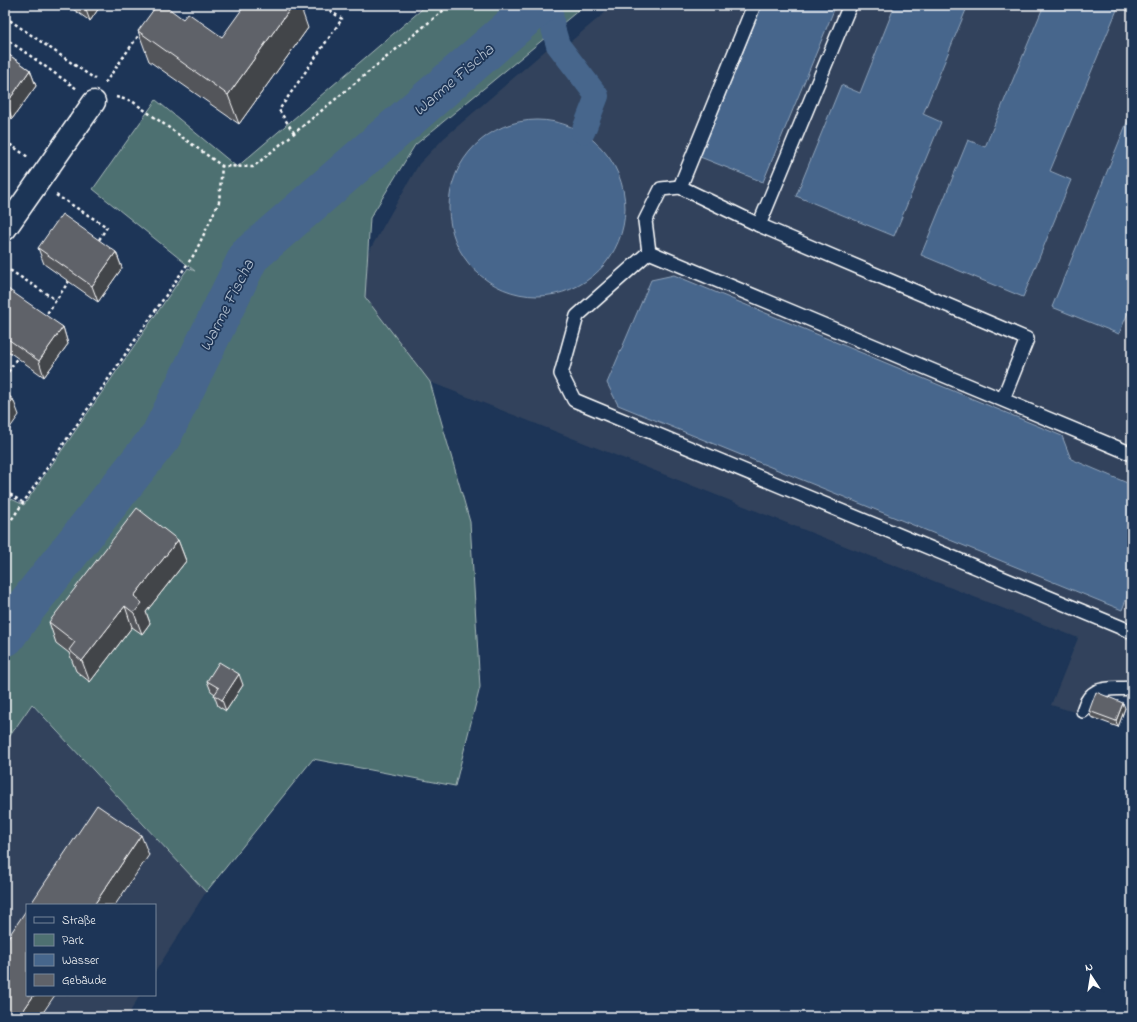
<svg xmlns="http://www.w3.org/2000/svg" width="1137" height="1022" font-family="'Indie Flower',sans-serif">
	<rect width="100%" height="100%" fill="#1d3557"/>
	<filter id="ink" filterUnits="userSpaceOnUse"><feTurbulence type="fractalNoise" baseFrequency=".025" numOctaves="2"/><feDisplacementMap in="SourceGraphic" scale="8" xChannelSelector="R" yChannelSelector="G"/><feConvolveMatrix kernelMatrix="1 2 1 2 8 2 1 2 1" color-interpolation-filters="sRGB"/></filter>
	<g filter="url(#ink)">
		<g fill="#31425c">
			<path d="M 614,5 L 1132,5 L 1132,698 L 1101,696 L 1091,717 L 1051,705 L 1078,638 L 430,382 L 365,297 L 368,253 L 419,164 L 444,138 L 547,49 L 564,47 Z"/>
			<path d="M 31,704 L 206,892 L 155,972 L 155,905 L 27,905 L 27,995 L 140,995 L 127,1017 L 5,1017 L 5,743 Z"/>
		</g>
		<path fill="#4e7071" stroke="#a6b8b8" d="M 427,5 L 585,5 L 415,145 L 370,218 L 365,297 L 430,382 L 470,522 L 480,687 L 455,786 L 313,759 L 206,892 L 32,704 L 5,743 L 5,496 L 24,505 L 188,268 L 195,271 L 93,189 L 156,100 L 237,167 Z"/>
		<g fill="#46668c" stroke="#90a3ba">
			<path d="M 762,5 L 836,5 L 763,182 L 700,157 Z"/>
			<path d="M 895,5 L 968,5 L 923,114 L 941,122 L 894,236 L 796,196 L 841,85 L 860,93 Z"/>
			<path d="M 1044,5 L 1119,5 L 1050,171 L 1071,180 L 1023,297 L 921,255 L 968,140 L 985,147 Z"/>
			<path d="M 1132,110 L 1132,303 L 1119,334 L 1052,307 Z"/>
			<circle cx="537" cy="208" r="88"/>
			<path d="M 674,275 L 1062,436 L 1071,459 L 1132,485 L 1132,585 L 1122,610 L 618,405 L 607,383 L 651,280 Z"/>
		</g>
		<g fill="none" stroke-linecap="round" stroke-linejoin="round">
			<g stroke="#46668c" stroke-width="24">
				<path d="M 550,5 L 553,28 L 558,45 L 597,96 L 583,132"/>
				<path d="M 5,611 L 25,608"/>
			</g>
			<path stroke="#46668c" stroke-width="41" d="M 5,636 L 25,608 L 161,436 L 249,256 L 538,5"/>
			<defs>
				<g id="service">
					<path d="M 850,5 L 759,225 L 1027,339 L 1003,399"/>
					<path d="M 680,187 L 754,5"/>
					<path d="M 649,252 L 645,221 L 661,189 L 680,187 L 759,225"/>
					<path d="M 1132,454 L 649,252 L 577,316 L 561,374 L 574,400 L 1132,632"/>
					<path d="M 1083,711 C 1091,683 1109,690 1132,688"/>
				</g>
				<path id="minor" d="M 5,229 L 94,102"/>
			</defs>
			<use href="#service" stroke="#fff" stroke-width="16"/>
			<use href="#minor" stroke="#fff" stroke-width="25"/>
			<g stroke="#fff" stroke-width="2.5" stroke-dasharray="3 3" stroke-linecap="butt">
				<path d="M 151,5 L 157,9"/>
				<path d="M 5,17 L 95,79"/>
				<path d="M 5,38 L 77,89"/>
				<path d="M 105,83 L 141,32"/>
				<path d="M 116,97 L 132,101 L 222,166 L 253,167 L 450,5"/>
				<path d="M 294,133 L 279,110 L 342,19 L 322,5"/>
				<path d="M 5,141 L 28,157"/>
				<path d="M 56,195 L 107,227 L 97,243"/>
				<path d="M 5,267 L 56,300"/>
				<path d="M 44,318 L 69,281"/>
				<path d="M 5,377 L 17,358"/>
				<path d="M 5,491 L 22,502"/>
				<path d="M 5,529 L 195,253 L 219,202 L 222,166"/>
			</g>
			<use href="#service" stroke="#1d3557" stroke-width="13"/>
			<use href="#minor" stroke="#1d3557" stroke-width="22"/>
		</g>
		<g fill="#52545a" stroke="#fff">
			<path d="M 67,5 L 101,5 L 90,21 Z"/>
			<path d="M 183,19 L 222,37 L 308,28 L 239,124 L 149,61 L 138,31 Z"/>
			<path d="M 5,52 L 30,70 L 36,86 L 12,119 L 5,114 Z"/>
			<path d="M 38,248 L 116,252 L 122,268 L 98,302 L 44,264 Z"/>
			<path d="M 5,294 L 63,327 L 68,344 L 44,377 L 5,349 Z"/>
			<path d="M 178,540 L 186,561 L 146,612 L 150,623 L 142,634 L 132,627 L 90,682 L 76,671 L 69,653 L 56,643 L 49,622 Z"/>
			<path d="M 207,681 L 243,685 L 226,711 L 218,706 L 214,695 L 215,694 L 211,691 Z"/>
			<path d="M 1125,708 L 1118,727 L 1091,717 L 1089,711 Z"/>
		</g>
		<g fill="#42454a" stroke="#fff">
			<path d="M 89,5 L 101,5 L 90,21 L 86,10 Z"/>
			<path d="M 293,5 L 300,5 L 308,28 L 239,124 L 228,95 Z"/>
			<path d="M 30,70 L 36,86 L 12,119 L 7,103 Z"/>
			<path d="M 116,252 L 122,268 L 98,302 L 92,286 Z"/>
			<path d="M 63,327 L 68,344 L 44,377 L 39,361 Z"/>
			<path d="M 13,399 L 19,415 L 5,435 L 5,411 Z"/>
			<path d="M 178,540 L 186,561 L 146,612 L 150,623 L 142,634 L 134,613 L 134,596 Z"/>
			<path d="M 125,606 L 132,627 L 90,682 L 82,661 Z"/>
			<path d="M 239,674 L 243,685 L 226,711 L 222,700 Z"/>
			<path d="M 1123,703 L 1125,708 L 1118,727 L 1116,721 Z"/>
			<path d="M 141,835 L 149,855 L 115,905 L 94,905 Z"/>
			<path d="M 34,995 L 55,995 L 40,1017 L 19,1017 Z"/>
		</g>
		<g fill="#5f6269" stroke="#fff">
			<path d="M 78,5 L 89,5 L 86,10 Z"/>
			<path d="M 157,5 L 164,5 L 183,19 L 188,13 L 222,37 L 245,5 L 293,5 L 228,95 L 138,31 Z"/>
			<path d="M 5,52 L 30,70 L 7,103 L 5,102 Z"/>
			<path d="M 62,214 L 116,252 L 92,286 L 38,248 Z"/>
			<path d="M 8,289 L 63,327 L 39,361 L 5,337 L 5,294 Z"/>
			<path d="M 5,393 L 13,399 L 5,411 Z"/>
			<path d="M 137,508 L 178,540 L 134,596 L 142,603 L 134,613 L 125,606 L 82,661 L 69,650 L 75,642 L 49,622 Z"/>
			<path d="M 219,662 L 239,674 L 222,700 L 214,695 L 219,688 L 207,681 Z"/>
			<path d="M 1096,692 L 1123,703 L 1116,721 L 1089,711 Z"/>
			<path d="M 97,805 L 141,835 L 94,905 L 30,905 Z"/>
			<path d="M 27,909 L 27,995 L 34,995 L 19,1017 L 5,1017 L 5,942 Z"/>
		</g>
	</g>
	<g text-anchor="middle" stroke-width="3.5" stroke-linejoin="round" paint-order="stroke">
		<g font-size="17" font-style="italic" fill="#b5c2d1" stroke="#1d3557">
			<text transform="translate(453 79) rotate(-41)" y="6">Warme Fischa</text>
			<text transform="translate(226 305) rotate(-63)" y="6">Warme Fischa</text>
		</g>
	</g>
	<rect width="1137" height="1022" fill="none" stroke="#1d3557" stroke-width="20"/>
	<rect x="10" y="10" width="1117" height="1002" fill="none" stroke="#fff" stroke-width="1.5" filter="url(#ink)"/>
	<rect x="26" y="904" width="130" height="92" fill="#1d3557" stroke="#77869a"/>
	<rect x="34" y="917" width="20" height="6" fill="#1d3557" stroke="#77869a"/>
	<text x="62" y="924" font-size="12" fill="#ffffff">Straße</text>
	<rect x="34" y="934" width="20" height="12" fill="#4e7071" stroke="#77869a"/>
	<text x="62" y="944" font-size="12" fill="#ffffff">Park</text>
	<rect x="34" y="954" width="20" height="12" fill="#46668c" stroke="#77869a"/>
	<text x="62" y="964" font-size="12" fill="#ffffff">Wasser</text>
	<rect x="34" y="974" width="20" height="12" fill="#5f6269" stroke="#77869a"/>
	<text x="62" y="984" font-size="12" fill="#ffffff">Gebäude</text>
	<g transform="translate(1091 976) rotate(348)" stroke="#1d3557" stroke-width="3" paint-order="stroke">
	<path d="M0-3L7 15L0 10L-7 15Z" fill="#ffffff"/>
	<text y="-6" font-size="11" font-weight="bold" text-anchor="middle" fill="#ffffff">N</text>
	</g>
</svg>
